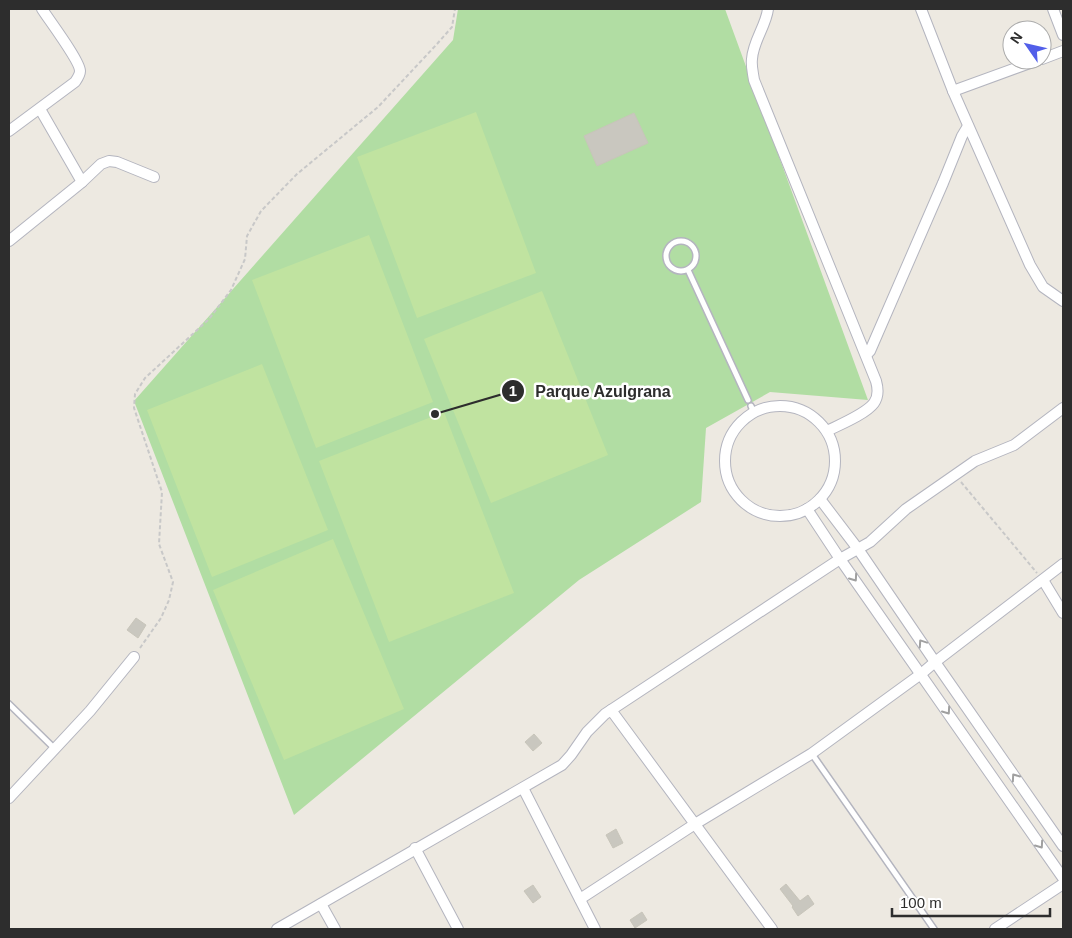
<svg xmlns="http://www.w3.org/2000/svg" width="1072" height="938" font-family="Arial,sans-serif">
	<rect width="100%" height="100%" fill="#ede9e1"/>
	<path fill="#b1dda3" d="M 458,9 L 725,9 L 868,400 L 770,392 L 706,428 L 701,502 L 579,580 L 294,815 L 134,401 L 453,40 Z"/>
	<g fill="#c0e3a0">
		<path d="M 476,112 L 536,273 L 417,318 L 357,157 Z"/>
		<path d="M 369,235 L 433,402 L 316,448 L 252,280 Z"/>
		<path d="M 542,291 L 608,455 L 491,503 L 424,339 Z"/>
		<path d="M 262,364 L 328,530 L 212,577 L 147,410 Z"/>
		<path d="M 444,412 L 514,593 L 389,642 L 319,461 Z"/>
		<path d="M 333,539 L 404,709 L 284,760 L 213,590 Z"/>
	</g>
	<g fill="#c9c7bf" stroke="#c8c5ba">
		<path d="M 634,113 L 648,143 L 597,166 L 584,136 Z"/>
		<path d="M 136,618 L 146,625 L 138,638 L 127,630 Z"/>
		<path d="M 534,734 L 542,743 L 533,751 L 525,742 Z"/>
		<path d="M 616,829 L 623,843 L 613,848 L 606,835 Z"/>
		<path d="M 786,884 L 800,901 L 808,895 L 814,904 L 798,916 L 792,907 L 793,906 L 780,889 Z"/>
		<path d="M 533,885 L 541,897 L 533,903 L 524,891 Z"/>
		<path d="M 642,912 L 647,920 L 635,928 L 630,920 Z"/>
	</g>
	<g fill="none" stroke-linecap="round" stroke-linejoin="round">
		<defs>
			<g id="lane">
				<circle cx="681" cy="256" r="15"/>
				<path d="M 688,270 L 748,400"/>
				<path d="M 751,406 L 754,413"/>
				<path d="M 9,704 L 55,749"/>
				<path d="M 812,754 L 934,929"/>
			</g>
			<g id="street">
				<path d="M 768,9 C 766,26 753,41 752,59 C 751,66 753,73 754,80 L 876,381 C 878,388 879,396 874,403 C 866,414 839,425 827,431"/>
				<path d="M 921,9 L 953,91 L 1030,265 L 1043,287 L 1063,301"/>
				<path d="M 1053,9 L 1063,35"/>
				<path d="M 1042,59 L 1063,51"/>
				<path d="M 953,91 L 1038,60"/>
				<path d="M 40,109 L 82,182"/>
				<path d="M 9,131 L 75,82 C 77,79 80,75 80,71 C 80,61 49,20 42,9"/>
				<path d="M 9,241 L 82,182 L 101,164 L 109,161 L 117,162 L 154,177"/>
				<path d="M 866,355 L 870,351 L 943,183 L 962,136 L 968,126"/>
				<circle cx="780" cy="461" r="55"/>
				<path d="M 820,499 L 858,549 L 935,662 L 1063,846"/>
				<path d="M 807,509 L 840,559 L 1063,878"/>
				<path d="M 1043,580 L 1063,613"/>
				<path d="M 611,710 L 772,929"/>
				<path d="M 523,788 L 595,929"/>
				<path d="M 9,798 L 90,711 L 134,657"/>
				<path d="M 415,848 L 458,929"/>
				<path d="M 580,899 L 695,824 L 811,754 L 921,674 L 935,662 L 1063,564"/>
				<path d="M 321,904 L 335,929"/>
				<path d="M 277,929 L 562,765 L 571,755 L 587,732 L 605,714 L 840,559 L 870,542 L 906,509 L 975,461 L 1014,445 L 1063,408"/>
				<path d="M 995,929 L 1063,884"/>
			</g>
		</defs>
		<use href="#lane" stroke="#b4b5bf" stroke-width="8"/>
		<use href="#street" stroke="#b4b5bf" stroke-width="12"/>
		<g stroke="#c8c8c8" stroke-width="2" stroke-dasharray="4 2.5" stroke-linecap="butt">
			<path d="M 961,482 L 1037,573"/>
			<path d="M 140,648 L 161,618 L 169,600 L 173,582 L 159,544 L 162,492 L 134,408 L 135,394 L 145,378 L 209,319 L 231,290 L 245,259 L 247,236 L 261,211 L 297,174 L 378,107 L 437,44 L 452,27 L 455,9"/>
		</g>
		<use href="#lane" stroke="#fff" stroke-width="5"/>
		<use href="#street" stroke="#fff" stroke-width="10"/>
	</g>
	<defs><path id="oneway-chevron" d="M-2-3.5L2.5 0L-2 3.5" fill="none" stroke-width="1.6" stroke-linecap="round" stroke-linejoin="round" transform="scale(1.25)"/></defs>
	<g stroke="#a0a0a0">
		<use href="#oneway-chevron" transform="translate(854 578) rotate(55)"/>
		<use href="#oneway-chevron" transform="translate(922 643) rotate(-124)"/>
		<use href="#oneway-chevron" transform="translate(947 711) rotate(55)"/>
		<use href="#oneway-chevron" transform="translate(1015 777) rotate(-125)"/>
		<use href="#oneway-chevron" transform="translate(1040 845) rotate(55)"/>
	</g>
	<path fill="none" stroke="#2d2d2d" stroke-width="2" d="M435 414L513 391"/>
	<g fill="#2d2d2d" stroke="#fff" stroke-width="2">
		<circle cx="435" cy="414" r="5"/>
		<circle cx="513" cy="391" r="12"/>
	</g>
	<g font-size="15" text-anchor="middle" font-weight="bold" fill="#fff">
		<text x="513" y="396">1</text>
	</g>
	<g font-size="16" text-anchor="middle" font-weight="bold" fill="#2d2d2d" stroke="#fff" stroke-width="5" stroke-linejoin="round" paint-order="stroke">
		<text x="603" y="397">Parque Azulgrana</text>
	</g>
	<rect width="1072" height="938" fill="none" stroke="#2d2d2d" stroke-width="20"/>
	<g transform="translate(1027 45) rotate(304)"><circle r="24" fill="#ffffff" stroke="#ababab"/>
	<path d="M0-4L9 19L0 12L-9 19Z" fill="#525fe9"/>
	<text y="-8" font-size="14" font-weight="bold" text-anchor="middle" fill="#2d2d2d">N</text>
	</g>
	<path d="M892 908v8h158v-8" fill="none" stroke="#2d2d2d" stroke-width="2.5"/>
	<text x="900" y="908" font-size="15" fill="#2d2d2d" stroke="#ffffff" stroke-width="4" paint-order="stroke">100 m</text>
</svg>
